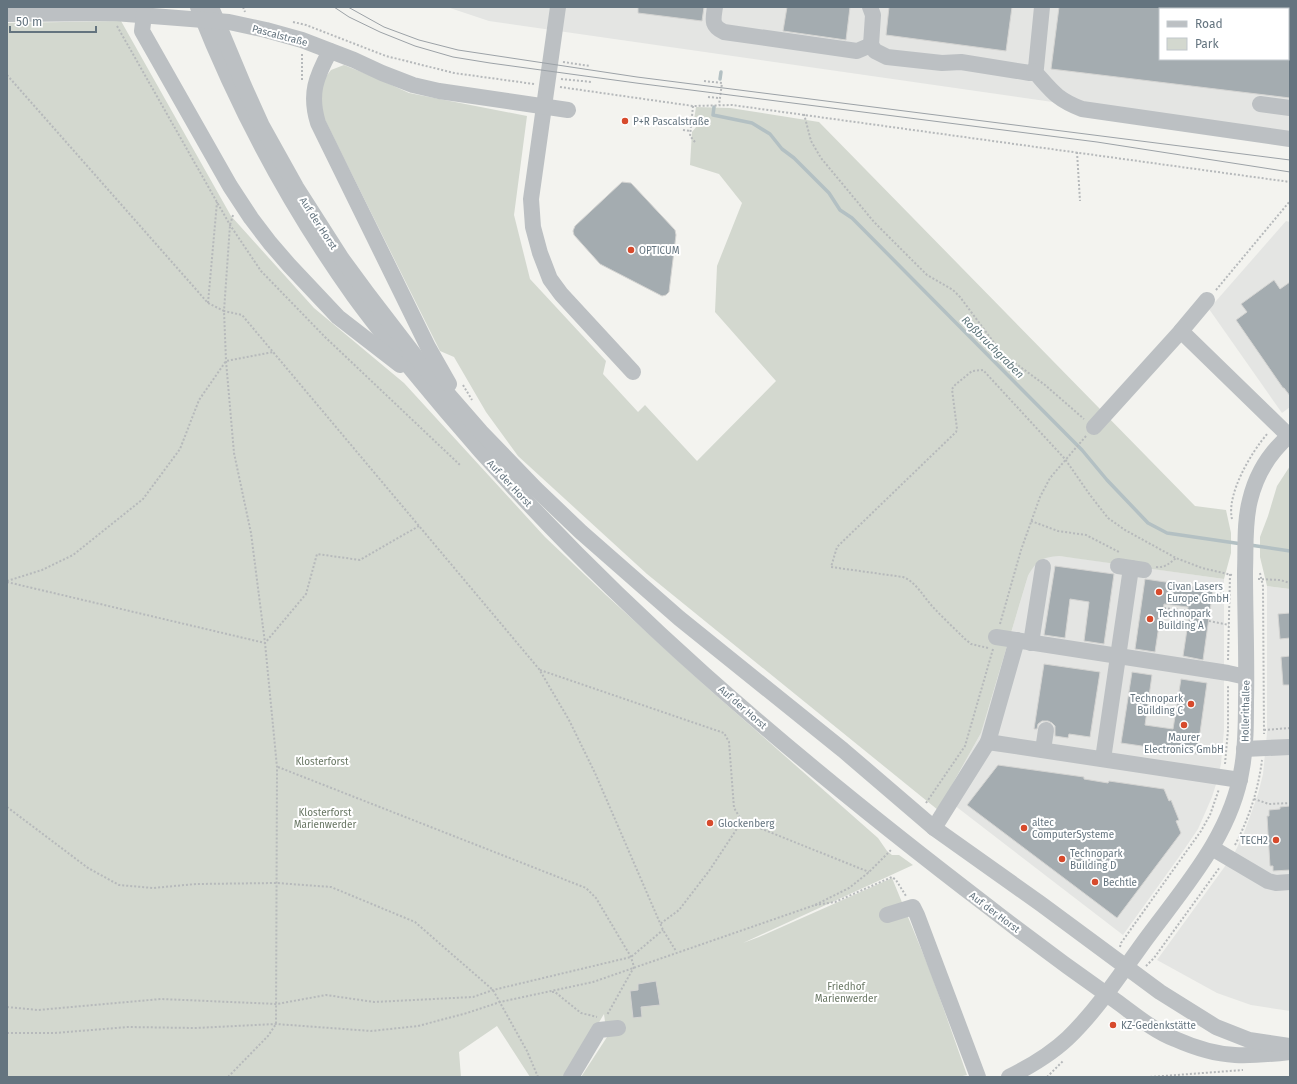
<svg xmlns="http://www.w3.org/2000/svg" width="1297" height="1084" font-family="'Fira Sans',sans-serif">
	<rect width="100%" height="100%" fill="#f3f3ef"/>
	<g fill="#e4e5e3" fill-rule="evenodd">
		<path d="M 447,7 L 1290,7 L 1290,136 L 489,21 ZM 1160,9 L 1288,9 L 1288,59 L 1160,59 Z"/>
		<path d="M 1286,221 L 1290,222 L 1290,407 L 1282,413 L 1209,309 Z"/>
		<path d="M 1048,556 L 1059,556 L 1076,558 L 1224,579 L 1224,730 L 1221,764 L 1217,781 L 1212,797 L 1198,829 L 1179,857 L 1123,935 L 945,798 L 981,733 L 1028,576 L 1032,568 L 1038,561 Z"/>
		<path d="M 1267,586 L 1290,589 L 1290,1011 L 1251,1005 L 1217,993 L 1157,960 L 1223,869 L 1235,852 L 1244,833 L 1258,794 L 1263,774 L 1267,733 Z"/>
	</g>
	<g fill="#d3d8cf">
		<path d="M 121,21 L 231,216 L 314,308 L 404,383 L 545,537 L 606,595 L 710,690 L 878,838 L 887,851 L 892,855 L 899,855 L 913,865 L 743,943 L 759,937 L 892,878 L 931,973 L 967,1075 L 958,1077 L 581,1077 L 607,1037 L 604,1014 L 566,1077 L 530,1077 L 497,1026 L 459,1052 L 461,1077 L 7,1077 L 7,23 Z"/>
		<path d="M 344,65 L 374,77 L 409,93 L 527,116 L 514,215 L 530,279 L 606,361 L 603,374 L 638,412 L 645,405 L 697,461 L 776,381 L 715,312 L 717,266 L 742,203 L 719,174 L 690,165 L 692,132 L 697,126 L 694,120 L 696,107 L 730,108 L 819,122 L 1195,506 L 1226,510 L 1231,533 L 1231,553 L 1224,579 L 1059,556 C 1042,557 1036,561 1028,576 L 981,733 L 938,810 L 647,574 L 518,456 L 486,412 L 454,357 L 440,351 L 319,108 L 324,79 L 331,70 Z"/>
		<path d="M 1290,466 L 1290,589 L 1267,586 L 1260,557 L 1260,537 L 1268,516 L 1277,486 Z"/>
	</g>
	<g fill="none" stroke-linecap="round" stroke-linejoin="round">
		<g stroke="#b3c0c3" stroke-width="3.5">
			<path d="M 720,79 L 721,72"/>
			<path d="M 714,107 L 713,115 L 752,123 L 770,134 L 782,149 L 794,158 L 829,193 L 840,210 L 852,218 L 1082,450 L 1107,480 L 1148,523 L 1167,533 L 1242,544"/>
			<path d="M 1250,545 L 1290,551"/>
		</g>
	</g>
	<g fill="#a4acb0" stroke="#d4d4d2">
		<path d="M 638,7 L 704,7 L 702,21 L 638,13 Z"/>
		<path d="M 787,7 L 850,7 L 846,40 L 783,31 Z"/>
		<path d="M 889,7 L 1012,7 L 1006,51 L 886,35 Z"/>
		<path d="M 1059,7 L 1160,7 L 1160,59 L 1290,59 L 1290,98 L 1051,69 Z"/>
		<path d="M 622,182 L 631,183 L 675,230 L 676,235 L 669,292 L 666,295 L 662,296 L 600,264 L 574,235 L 573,231 L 575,226 Z"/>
		<path d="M 1274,280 L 1280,289 L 1290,282 L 1290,396 L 1284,388 L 1283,388 L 1236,320 L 1247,312 L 1241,304 Z"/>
		<path d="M 1055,566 L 1114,574 L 1104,644 L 1084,641 L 1089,602 L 1070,599 L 1065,638 L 1044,635 Z"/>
		<path d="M 1145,579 L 1213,589 L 1203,660 L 1183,656 L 1189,616 L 1187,616 L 1188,607 L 1164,604 L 1163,613 L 1161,612 L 1155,652 L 1135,649 Z"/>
		<path d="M 1290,613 L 1290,638 L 1280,639 L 1278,614 Z"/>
		<path d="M 1290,656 L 1290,685 L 1283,685 L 1281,657 Z"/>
		<path d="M 1044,664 L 1100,672 L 1090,737 L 1069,734 L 1068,738 L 1055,736 L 1055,726 L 1052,723 L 1048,721 L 1042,721 L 1038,724 L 1037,729 L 1034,729 Z"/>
		<path d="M 1132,672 L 1152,675 L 1145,725 L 1173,729 L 1181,679 L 1207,683 L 1197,754 L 1121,743 Z"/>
		<path d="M 998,765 L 1084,777 L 1084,779 L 1108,783 L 1109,781 L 1164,789 L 1169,801 L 1171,800 L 1179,820 L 1176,821 L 1181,833 L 1117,918 L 967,805 Z"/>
		<path d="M 1290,806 L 1290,870 L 1273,871 L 1273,866 L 1270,866 L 1267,816 L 1269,816 L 1269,810 L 1280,809 L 1280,807 Z"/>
		<path d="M 656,981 L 660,1005 L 641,1007 L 642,1017 L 633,1018 L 630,991 L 638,990 L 638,984 Z"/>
	</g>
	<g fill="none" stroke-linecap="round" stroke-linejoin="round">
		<g stroke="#b6b9bb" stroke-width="2" stroke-dasharray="2 2" stroke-linecap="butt">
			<path d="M 243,7 L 245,12"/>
			<path d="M 293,22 L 306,25 L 386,56 L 454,73 L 534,84"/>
			<path d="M 117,26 L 230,225 L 261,271 L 325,337 L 460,465"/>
			<path d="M 302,54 L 302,82"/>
			<path d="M 563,62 L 590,66"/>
			<path d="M 7,75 L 208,303 L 224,311 L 226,361 L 234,453 L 251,533 L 265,643 L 277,767 L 276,1024 L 268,1036 L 228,1077"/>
			<path d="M 561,79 L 592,82"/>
			<path d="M 704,81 L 722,83 L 719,105"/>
			<path d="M 560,87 L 693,106 L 732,105 L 1290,182"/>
			<path d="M 708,97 L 719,98"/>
			<path d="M 693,106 L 690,136 L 695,142"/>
			<path d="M 804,114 L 811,141 L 821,158 L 874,222 L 927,275 L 953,290 L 960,297 L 998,348 L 1004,355 L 1045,385 L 1084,419"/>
			<path d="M 683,130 L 690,131"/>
			<path d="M 1077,152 L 1080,201"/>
			<path d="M 233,215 L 230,225 L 224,311 L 242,315 L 539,669 L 569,720 L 595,773 L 663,930 L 676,951"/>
			<path d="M 1216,290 L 1290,201"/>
			<path d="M 208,303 L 217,202"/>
			<path d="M 463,385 L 472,400"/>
			<path d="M 1232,519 C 1226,494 1252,451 1268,433"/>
			<path d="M 1031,521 L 1058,531 L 1086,535 L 1119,552"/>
			<path d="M 1156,567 C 1165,568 1170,563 1176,558"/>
			<path d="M 1260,573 L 1263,586 L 1264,734"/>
			<path d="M 1258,579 L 1280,580 L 1290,583"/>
			<path d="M 7,581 L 42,570 L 73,555 L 143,499 L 180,449 L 199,400 L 226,361 L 273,352"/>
			<path d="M 7,582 L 265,643 L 306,594 L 317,554 L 360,560 L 419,526"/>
			<path d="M 1164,608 L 1187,611"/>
			<path d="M 1175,615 L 1176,610"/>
			<path d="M 1209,621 L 1229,625"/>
			<path d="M 1000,624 L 1021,550 L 1040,497 L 1050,478 L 1086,436"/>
			<path d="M 988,648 L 971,644 L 965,639 C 954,628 942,617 932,606 C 923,596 916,582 903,577 L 831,567 L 837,547 L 956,432 L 957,429 L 952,389 L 955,385 L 972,371 L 983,370 L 1065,459 L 1090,495 L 1108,518 L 1125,530 L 1176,558 L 1202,568 L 1232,575"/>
			<path d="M 1228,660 L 1230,574"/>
			<path d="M 540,670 L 724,733 L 729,742 L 734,808 L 742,821 L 709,871 L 679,910 L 660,924"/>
			<path d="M 1264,730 L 1290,728"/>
			<path d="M 1225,764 L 1228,730 L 1228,686"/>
			<path d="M 278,767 L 586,888 L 596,898 L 631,957 L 634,967 L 607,1015"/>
			<path d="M 1254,799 L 1269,804 L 1290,803"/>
			<path d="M 926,803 L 965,746 L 993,649"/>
			<path d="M 7,807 L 88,868 L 119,885 L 153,888 L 196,884 L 277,883 L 331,887 L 415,922 L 493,990 L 527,1051 L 538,1077"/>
			<path d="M 742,821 L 869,872"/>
			<path d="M 1235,845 C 1249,818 1258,791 1262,760"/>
			<path d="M 815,905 L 835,902 L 892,877 L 896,880 L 906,896"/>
			<path d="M 1120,947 L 1121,943 L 1201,831 L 1210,815 L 1219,789"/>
			<path d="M 1146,966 L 1154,958 L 1220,867"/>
			<path d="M 552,992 L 555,992 L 581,1013 L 597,1017"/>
			<path d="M 7,1007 L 38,1010 L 161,999 L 277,1004 L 326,995 L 374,1002 L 473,997 L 493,990 L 631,957 L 663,930"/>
			<path d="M 7,1033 L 55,1033 L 128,1027 L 196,1028 L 276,1024 L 371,1031 L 418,1026 L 467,1013 L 500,1002 L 593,982 L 815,905 L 849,888 L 869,872 L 892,849"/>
			<path d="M 1047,1077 L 1063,1061"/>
			<path d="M 1150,1077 L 1243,1070"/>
		</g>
		<g stroke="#bcc0c3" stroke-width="16">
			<path d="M 198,7 C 239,111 289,205 354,296 C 383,336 415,374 447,412 C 605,600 795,759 990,908 C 1031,940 1073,971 1116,1001 C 1134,1014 1154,1031 1175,1039 C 1193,1047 1216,1054 1235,1055 C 1254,1056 1272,1054 1290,1052"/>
			<path d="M 211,7 L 244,86 L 262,126 L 296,187 L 342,259 L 367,293 L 420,362 L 481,432 L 536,489 L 581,532 L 679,618 L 843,750 L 934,828 L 1041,904 L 1160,992 L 1216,1027 L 1249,1040 L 1289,1046"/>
			<path d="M 558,7 L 531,199 L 533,227 L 540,253 L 550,279 L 561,294 L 633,372"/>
			<path d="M 715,7 C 713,20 711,26 724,32 L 857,51 L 871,45"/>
			<path d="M 870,7 L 873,15 L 871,45 L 875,51 L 887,57 L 942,63 L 961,62 L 1030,73 L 1034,71 L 1036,68 L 1042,7"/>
			<path d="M 7,14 L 114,13 L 229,22 L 266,30 L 302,40 L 354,60 L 382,73 L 413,85 L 439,91 L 568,110"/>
			<path d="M 144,15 L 142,31 L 230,186 L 251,218 L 270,243 L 289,265 L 338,317 L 400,365"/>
			<path d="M 330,51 C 316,77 309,94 318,123 L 428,347 L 449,384"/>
			<path d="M 1034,71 C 1052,91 1056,99 1082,109 L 1290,139"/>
			<path d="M 1260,104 L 1290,108"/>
			<path d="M 1181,331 L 1207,300"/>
			<path d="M 1094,427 L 1181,331 L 1289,436"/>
			<path d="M 1118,566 L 1144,570"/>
			<path d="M 996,637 L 1228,673 L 1246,677"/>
			<path d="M 1031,643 L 1043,567"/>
			<path d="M 988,742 L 1240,780"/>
			<path d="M 1244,749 L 1290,747"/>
			<path d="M 1043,750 L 1046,730"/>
			<path d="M 1103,759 L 1131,568"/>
			<path d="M 934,828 L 988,742 L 1017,640"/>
			<path d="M 1212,848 L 1268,881 L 1276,883 L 1290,882"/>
			<path d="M 887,915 L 913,907 L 917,915 L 978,1077"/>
			<path d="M 571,1077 L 599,1030 L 618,1028"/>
			<path d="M 1009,1077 C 1031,1066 1050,1055 1068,1038 C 1098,1009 1122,972 1146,939 C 1185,886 1232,834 1242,768 C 1246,746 1246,724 1246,701 C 1247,658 1245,614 1245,571 C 1246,548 1244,523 1250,500 C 1256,475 1270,452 1290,435"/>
		</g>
		<g stroke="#9ca2a7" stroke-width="1">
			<path d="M 334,7 L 349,17 L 380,32 L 415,46 L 453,57 L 490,63 L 636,83 L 1097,142 L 1290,172"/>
			<path d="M 348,7 L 384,27 L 419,40 L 458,50 L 637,77 L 1290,160"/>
		</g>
	</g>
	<g fill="#d74a2c" stroke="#fff" stroke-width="1.5">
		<circle cx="625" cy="121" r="4"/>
		<circle cx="631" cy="250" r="4"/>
		<circle cx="1159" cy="592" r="4"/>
		<circle cx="1150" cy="619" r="4"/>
		<circle cx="1191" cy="704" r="4"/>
		<circle cx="1184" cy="725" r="4"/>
		<circle cx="710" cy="823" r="4"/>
		<circle cx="1024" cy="828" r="4"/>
		<circle cx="1276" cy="840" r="4"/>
		<circle cx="1062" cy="859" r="4"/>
		<circle cx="1095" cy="882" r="4"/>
		<circle cx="1113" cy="1025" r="4"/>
	</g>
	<g text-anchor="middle" stroke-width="4" stroke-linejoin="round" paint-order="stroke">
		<g font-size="10" fill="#64747f" stroke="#fff">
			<text transform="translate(280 35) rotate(15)" y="4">Pascalstraße</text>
			<text transform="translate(319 223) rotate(57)" y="4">Auf der Horst</text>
			<text transform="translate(510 483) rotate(47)" y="4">Auf der Horst</text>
			<text transform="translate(743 707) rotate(41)" y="4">Auf der Horst</text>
			<text transform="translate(1245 711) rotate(-89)" y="4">Hollerithallee</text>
			<text transform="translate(995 912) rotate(37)" y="4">Auf der Horst</text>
		</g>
		<g font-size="10" fill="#64747f" stroke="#fff" text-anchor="start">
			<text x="633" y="125">P+R Pascalstraße</text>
			<text x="639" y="254">OPTICUM</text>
			<text x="1167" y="590">Civan Lasers<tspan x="1167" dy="12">Europe GmbH</tspan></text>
			<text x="1158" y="617">Technopark<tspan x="1158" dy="12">Building A</tspan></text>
			<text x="1183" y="702" text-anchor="end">Technopark<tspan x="1183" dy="12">Building C</tspan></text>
			<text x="1184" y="741" text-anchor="middle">Maurer<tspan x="1184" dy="12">Electronics GmbH</tspan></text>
			<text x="1032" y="826">altec<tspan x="1032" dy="12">ComputerSysteme</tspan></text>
			<text x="718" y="827">Glockenberg</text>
			<text x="1268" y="844" text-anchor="end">TECH2</text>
			<text x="1070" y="857">Technopark<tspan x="1070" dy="12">Building D</tspan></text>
			<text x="1103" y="886">Bechtle</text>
			<text x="1121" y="1029">KZ-Gedenkstätte</text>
		</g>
		<g font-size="10" fill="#687663" stroke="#fff">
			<text x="322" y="765">Klosterforst</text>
			<text x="325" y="816">Klosterforst<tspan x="325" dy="12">Marienwerder</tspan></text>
			<text x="846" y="990">Friedhof<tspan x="846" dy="12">Marienwerder</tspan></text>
		</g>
		<g font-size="11" font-style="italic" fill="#60777c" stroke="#fff">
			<text transform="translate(993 347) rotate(45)" y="4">Roßbruchgraben</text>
		</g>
	</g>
	<rect width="1297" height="1084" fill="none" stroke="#64747f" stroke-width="16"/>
	<rect x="1159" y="8" width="130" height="52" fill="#ffffff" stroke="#c1c7cc"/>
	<rect x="1167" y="21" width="20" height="6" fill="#bcc0c3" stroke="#c1c7cc"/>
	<text x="1195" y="28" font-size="12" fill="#64747f">Road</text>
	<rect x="1167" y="38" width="20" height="12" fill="#d3d8cf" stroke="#c1c7cc"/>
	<text x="1195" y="48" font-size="12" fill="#64747f">Park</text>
	<path d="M10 26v6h86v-6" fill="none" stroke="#64747f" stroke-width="2"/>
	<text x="16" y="26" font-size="12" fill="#64747f" stroke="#ffffff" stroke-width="3" paint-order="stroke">50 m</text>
</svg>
